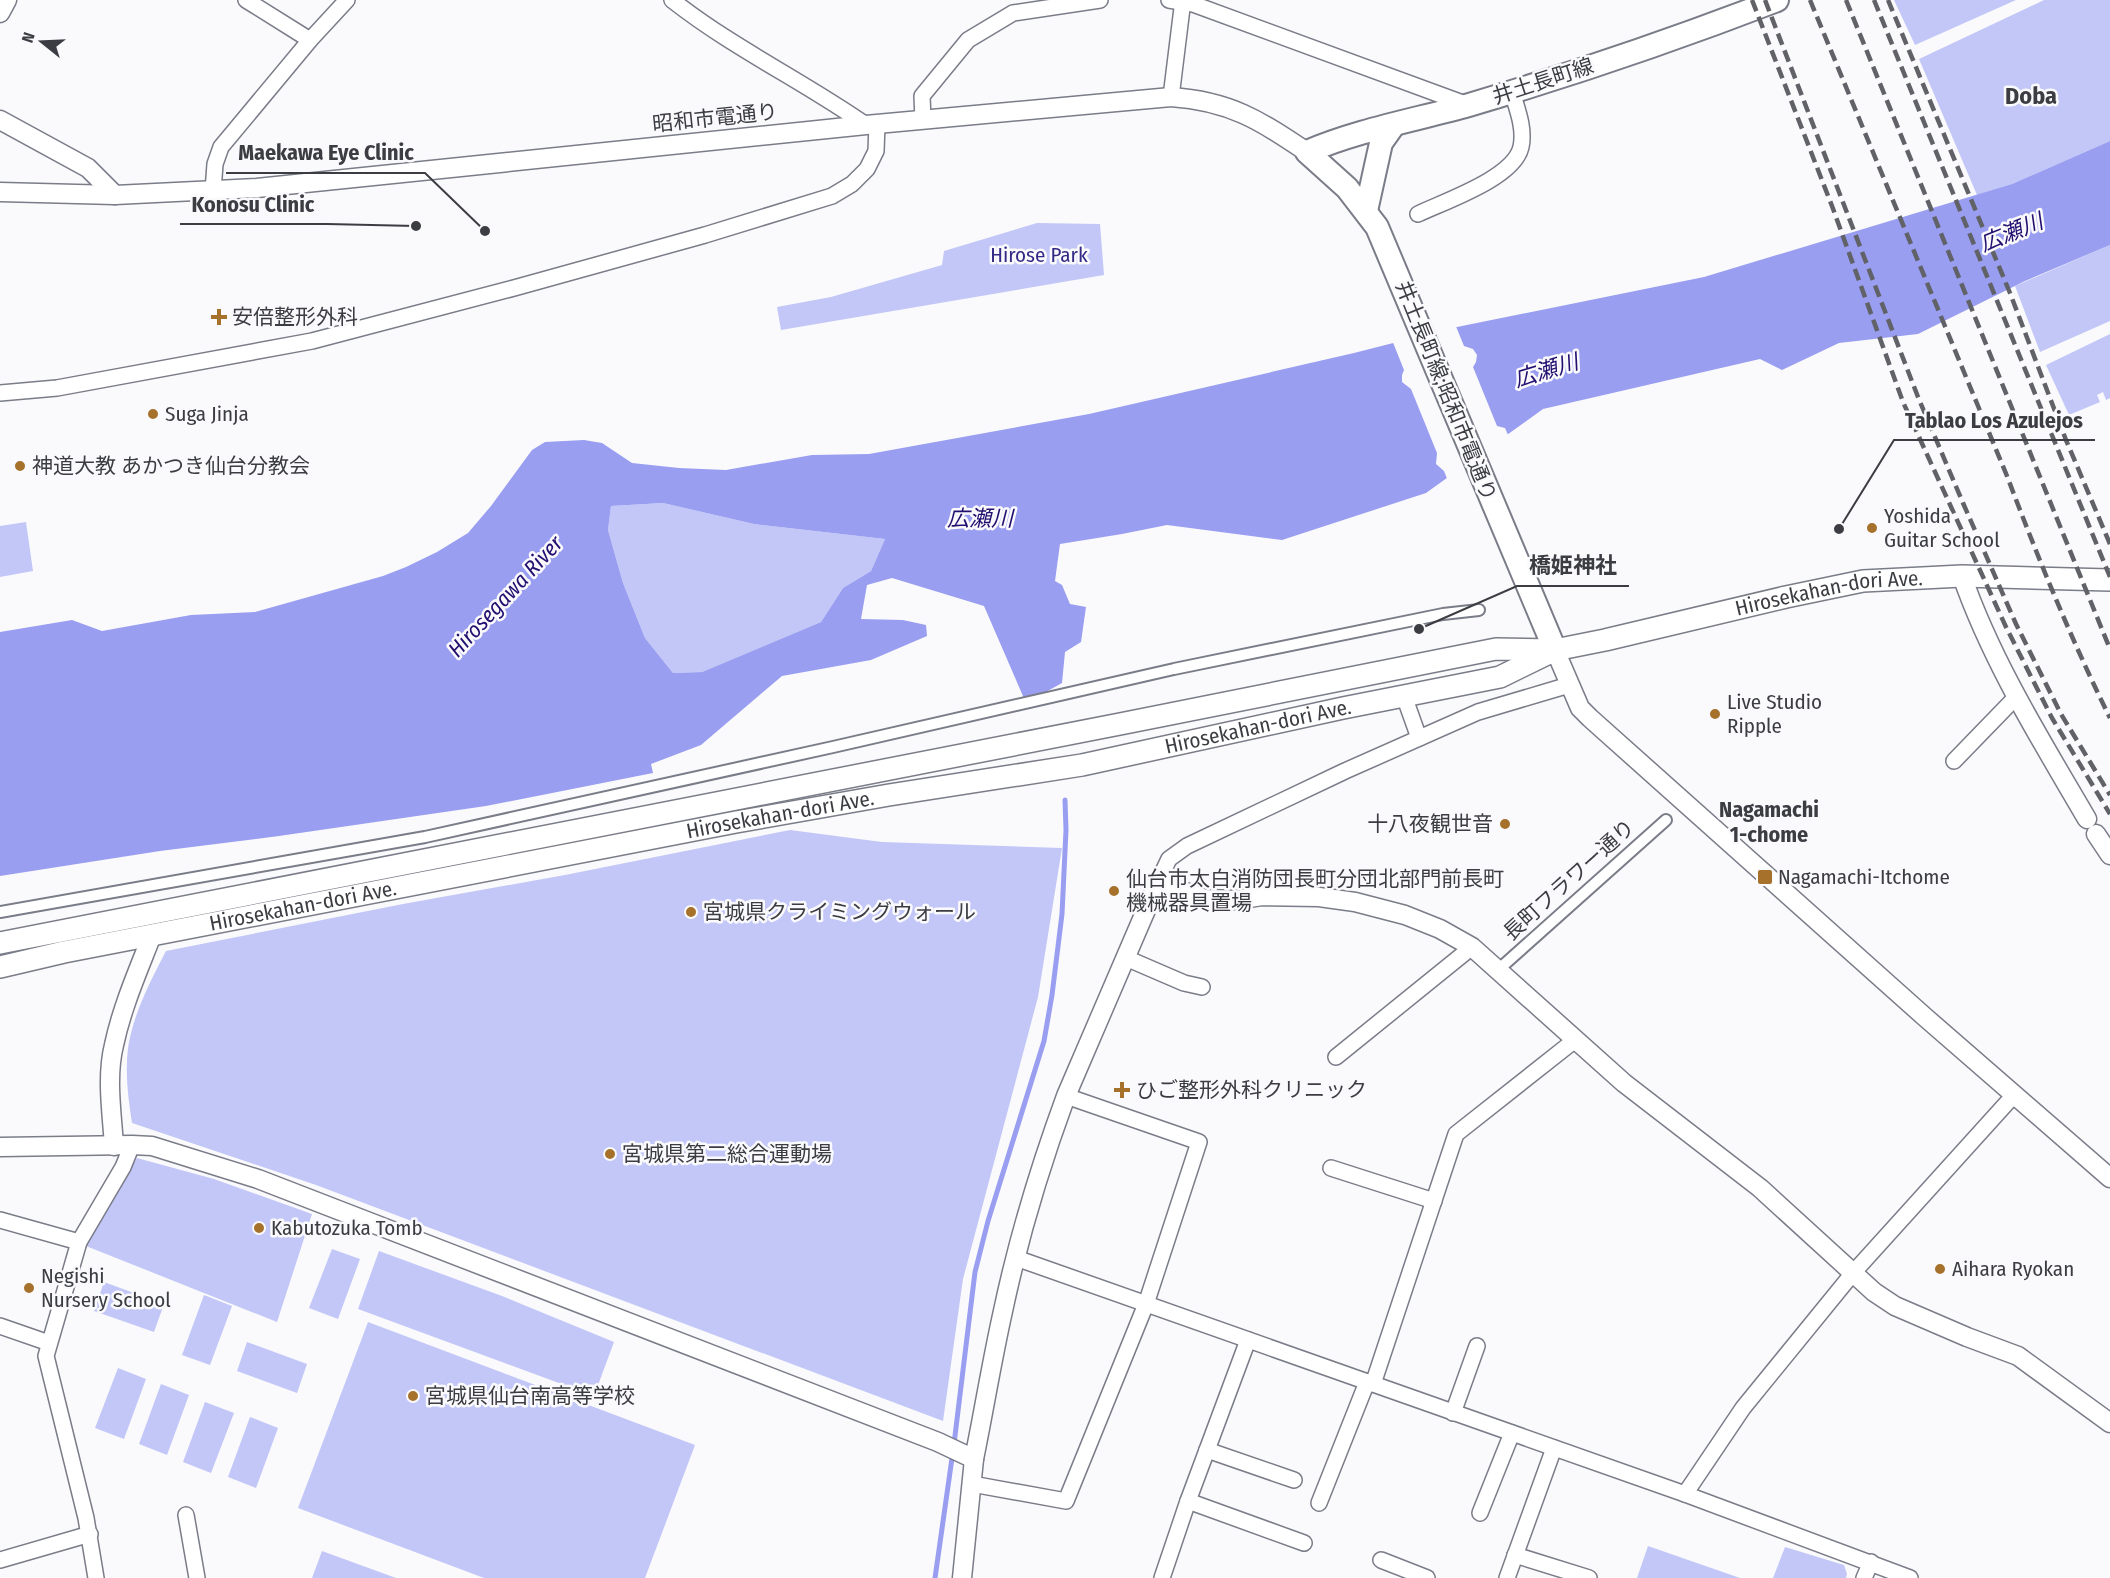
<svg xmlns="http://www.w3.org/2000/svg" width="2110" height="1578" font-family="'Fira Sans Condensed','Noto Sans JP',sans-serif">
	<rect width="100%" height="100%" fill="#fafafd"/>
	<g fill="#c2c7f7">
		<path d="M 1894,0 L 2016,0 L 1915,45 Z"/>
		<path d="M 2044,0 L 2110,0 L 2110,141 L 2012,184 L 1977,195 L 1919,59 Z"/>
		<path d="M 1037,223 L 1100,224 L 1104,275 L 781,330 L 777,307 L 831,297 L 942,265 L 944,251 Z"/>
		<path d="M 2110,245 L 2110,321 L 2040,352 L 2015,286 Z"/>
		<path d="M 2110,334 L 2110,398 L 2106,400 L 2103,392 L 2097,395 L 2100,402 L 2069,415 L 2046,365 Z"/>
		<path d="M 663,503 L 754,524 L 885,539 L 871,571 L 843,588 L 821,622 L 702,672 L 673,673 L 645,638 L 623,583 L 608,530 L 611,506 Z"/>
		<path d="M 26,522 L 33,571 L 0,577 L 0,526 Z"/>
		<path d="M 790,830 L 882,842 L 1062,848 L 1038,997 L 963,1279 L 943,1421 L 316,1185 L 132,1123 C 128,1098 125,1073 128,1048 C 133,1014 151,980 166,951 L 403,904 L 565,875 Z"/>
		<path d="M 137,1158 L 214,1179 L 312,1214 L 277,1322 L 86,1246 L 87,1237 Z"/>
		<path d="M 332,1249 L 360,1259 L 338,1319 L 309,1308 Z"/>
		<path d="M 379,1251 L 502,1296 L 614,1342 L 594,1396 L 358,1309 Z"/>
		<path d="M 104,1282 L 164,1304 L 154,1332 L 94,1311 Z"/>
		<path d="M 204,1295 L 232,1306 L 210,1365 L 182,1355 Z"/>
		<path d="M 368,1322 L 695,1445 L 645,1578 L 484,1578 L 298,1508 Z"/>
		<path d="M 247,1342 L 307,1364 L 297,1393 L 237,1371 Z"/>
		<path d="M 118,1368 L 146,1379 L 124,1439 L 95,1428 Z"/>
		<path d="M 161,1384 L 189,1395 L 167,1455 L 139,1444 Z"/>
		<path d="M 205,1402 L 234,1413 L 211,1473 L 183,1462 Z"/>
		<path d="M 250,1417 L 278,1428 L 256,1488 L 228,1477 Z"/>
		<path d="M 1648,1546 L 1740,1578 L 1637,1578 Z"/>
		<path d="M 1785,1547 L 1844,1565 L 1847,1574 L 1846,1578 L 1773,1578 Z"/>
		<path d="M 322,1551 L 396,1578 L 312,1578 Z"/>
	</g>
	<path fill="#999ef0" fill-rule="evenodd" d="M 2110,141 L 2110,245 L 2025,281 L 1918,334 L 1839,343 L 1782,370 L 1760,359 L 1543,409 L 1426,493 L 1282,540 L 1167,525 L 1122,534 L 1060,544 L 1055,581 L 1062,585 L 1070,604 L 1086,607 L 1081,642 L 1065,652 L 1062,683 L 1026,703 L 984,606 L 892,578 L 867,585 L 861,619 L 903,620 L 926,625 L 927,636 L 871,660 L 782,676 L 701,745 L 651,764 L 653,773 L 486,806 L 279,836 L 160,851 L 0,876 L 0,632 L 72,620 L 102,631 L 191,615 L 255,612 L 383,576 L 406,567 L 437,552 L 468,533 L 491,506 L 532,450 L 545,442 L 584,440 L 602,443 L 632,463 L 679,468 L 726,470 L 812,455 L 869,454 L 1089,414 L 1354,353 L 1452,328 L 1704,277 L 2012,184 ZM 663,503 L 754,524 L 885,539 L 871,571 L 843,588 L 821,622 L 702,672 L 673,673 L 645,638 L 623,583 L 608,530 L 611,506 Z"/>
	<path fill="#fafafd" d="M 1455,324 L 1464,346 L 1473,349 L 1477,355 L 1476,362 L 1473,367 L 1497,426 L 1505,428 L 1509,437 L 1448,481 L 1444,471 L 1436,464 L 1437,453 L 1411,389 L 1402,382 L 1402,375 L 1404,370 L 1392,340 Z"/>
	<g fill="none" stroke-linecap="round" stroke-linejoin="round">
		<path stroke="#999ef0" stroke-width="5" d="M 935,1578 L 954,1444 L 975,1272 L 988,1221 L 1044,1041 L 1052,995 L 1062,914 L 1066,830 L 1065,800"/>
		<defs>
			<g id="pedestrian">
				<path d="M 0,912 L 425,837 L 833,747 L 1174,669 L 1443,614 L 1479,610"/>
				<path d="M 1498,970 L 1666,820"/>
			</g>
			<g id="minor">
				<path d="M 246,0 L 310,40"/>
				<path d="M 672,0 C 733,48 803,81 866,125"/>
				<path d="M 1169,0 L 1193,4 L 1468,105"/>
				<path d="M 1171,97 L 1183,0"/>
				<path d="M 923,120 L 922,96 L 968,40 L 1013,13 L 1100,0"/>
				<path d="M 213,191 L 215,164 L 221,147 L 310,40 L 347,0"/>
				<path d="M 1418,214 C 1445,201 1514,178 1521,147 C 1525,128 1517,109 1512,92"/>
				<path d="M 0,393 L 57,388 L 312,341 L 514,288 L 705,235 L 832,196 L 852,184 L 867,169 L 876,151 L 877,124"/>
				<path d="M 1404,696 L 1419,738"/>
				<path d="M 1954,761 L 2017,696"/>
				<path d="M 1158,882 L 1169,859 L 1187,846 L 1345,771 L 1478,712 L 1569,685"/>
				<path d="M 1126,958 L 1184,983 L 1202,987"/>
				<path d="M 1336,1057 L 1472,947"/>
				<path d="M 1331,1168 L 1434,1201"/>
				<path d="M 0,1220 L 79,1242"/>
				<path d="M 1016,1258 L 1685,1494 L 1910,1578"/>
				<path d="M 0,1326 L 49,1343"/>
				<path d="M 1373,1384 L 1456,1134 L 1575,1040"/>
				<path d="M 1453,1413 L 1477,1346"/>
				<path d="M 1207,1450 L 1294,1480"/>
				<path d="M 972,1484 L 1066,1501 L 1146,1304 L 1199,1142 L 1066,1096"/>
				<path d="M 1685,1494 L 1743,1408 L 1853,1273 L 2014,1095"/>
				<path d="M 1188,1501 L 1304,1543"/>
				<path d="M 1319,1503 L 1367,1382"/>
				<path d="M 1480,1513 L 1512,1433"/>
				<path d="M 186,1515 L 197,1578"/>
				<path d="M 1515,1555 L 1589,1578"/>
				<path d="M 0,1560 L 90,1534"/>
				<path d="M 1381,1560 L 1427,1578"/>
				<path d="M 96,1578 L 86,1518 L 46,1356 L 79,1242 L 123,1167 L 132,1145"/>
				<path d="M 1162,1578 L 1188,1501 L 1248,1340"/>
				<path d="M 1507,1578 L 1554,1448"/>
				<path d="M 1864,1578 L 1871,1562"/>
			</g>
			<g id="tertiary">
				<path d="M 0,13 L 7,0"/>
				<path d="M 0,120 L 88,168 L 115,195"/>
				<path d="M 0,192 L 115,195 L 257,188 L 866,125 L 1171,97 C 1230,101 1259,120 1307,152"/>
				<path d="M 1962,576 C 1992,662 2041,740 2087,819"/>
				<path d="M 1555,650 L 1580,708 L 1590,718 L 1926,1018 L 2110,1178"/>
				<path d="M 2096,834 L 2110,855"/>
				<path d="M 114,1146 C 112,1114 106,1077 114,1045 C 122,1007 138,971 152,935"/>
				<path d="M 0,1147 L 132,1145 L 152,1146 L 258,1179 L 938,1442 L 974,1459 C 984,1410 992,1360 1003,1311 C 1018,1240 1041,1164 1066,1096 L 1158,882 L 1205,899 L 1237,900 L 1262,896 L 1319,897 L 1355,902 L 1405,915 L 1440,929 L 1472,947 L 1624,1083 L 1760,1188 L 1874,1292 L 1895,1306 L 1967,1337 L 2018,1356 L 2110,1423"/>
				<path d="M 962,1578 L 974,1459"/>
			</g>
			<g id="secondary">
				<path id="s1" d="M 0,943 L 1120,724 L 1496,649 L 1555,650 L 1605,640 L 1786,597 L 1863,581 L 1962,576 L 2110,580"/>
				<path id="s2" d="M 0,967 L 64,952 L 736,822 L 889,795 L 1082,765 L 1343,708 L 1500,677 L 1551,652"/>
			</g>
			<g id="primary">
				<path d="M 1366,211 L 1381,143 L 1393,126"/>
				<path d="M 1555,650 L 1377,227 L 1347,188 L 1307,152 C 1358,130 1415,120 1469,105 C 1573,74 1676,39 1777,0"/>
			</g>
		</defs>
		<use href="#pedestrian" stroke="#7a7c88" stroke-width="14"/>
		<use href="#minor" stroke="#7a7c88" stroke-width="18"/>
		<use href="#tertiary" stroke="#7a7c88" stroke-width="21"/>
		<use href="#secondary" stroke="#7a7c88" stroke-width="24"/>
		<use href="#primary" stroke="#7a7c88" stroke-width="26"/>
		<use href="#pedestrian" stroke="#fff" stroke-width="10"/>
		<use href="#minor" stroke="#fff" stroke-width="15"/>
		<use href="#tertiary" stroke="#fff" stroke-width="18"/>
		<use href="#secondary" stroke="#fff" stroke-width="21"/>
		<use href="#primary" stroke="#fff" stroke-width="22"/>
		<g stroke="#616267" stroke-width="4.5" stroke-dasharray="12 6" stroke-linecap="butt">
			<path d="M 1752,0 L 1832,206 L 1903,402 L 2006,627 L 2052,718 L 2110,814"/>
			<path d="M 1765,0 L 1918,397 L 1963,503 L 2016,624 L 2061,714 L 2110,795"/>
			<path d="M 1810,0 L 2007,476 C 2038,558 2071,639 2110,718"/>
			<path d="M 1846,0 L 2110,649"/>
			<path d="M 1874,0 L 2110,577"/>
			<path d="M 1888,0 L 2010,293 L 2066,440 L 2110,544"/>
		</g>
	</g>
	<g fill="#a6712b" stroke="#fafafd" stroke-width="2">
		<path d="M216 308h6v6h6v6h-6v6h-6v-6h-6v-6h6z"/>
		<circle cx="153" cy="414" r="6"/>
		<circle cx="20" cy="466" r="6"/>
		<circle cx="1872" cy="528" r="6"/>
		<circle cx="1715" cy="714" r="6"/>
		<circle cx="1505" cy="824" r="6"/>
		<rect x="1757" y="869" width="16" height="16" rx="3"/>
		<circle cx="1114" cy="891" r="6"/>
		<circle cx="691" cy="912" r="6"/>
		<path d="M1119 1081h6v6h6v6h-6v6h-6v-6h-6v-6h6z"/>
		<circle cx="610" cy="1154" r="6"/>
		<circle cx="259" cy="1228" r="6"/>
		<circle cx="1940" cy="1269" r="6"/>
		<circle cx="29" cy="1288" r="6"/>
		<circle cx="413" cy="1396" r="6"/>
	</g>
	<g text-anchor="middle" stroke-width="5" stroke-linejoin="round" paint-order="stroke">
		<g font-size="21" fill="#3c3d42" stroke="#fafafd">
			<text transform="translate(1543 81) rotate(-18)" y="7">井土長町線</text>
			<text transform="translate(715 118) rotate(-6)" y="7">昭和市電通り</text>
			<text transform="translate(1446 391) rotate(68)" y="7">井土長町線;昭和市電通り</text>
			<text dy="7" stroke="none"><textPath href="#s1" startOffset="1864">Hirosekahan-dori Ave.</textPath></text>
			<text dy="7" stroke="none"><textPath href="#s2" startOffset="1281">Hirosekahan-dori Ave.</textPath></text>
			<text dy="7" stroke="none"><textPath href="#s2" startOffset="795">Hirosekahan-dori Ave.</textPath></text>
			<text transform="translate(1569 880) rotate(-42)" y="7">長町フラワー通り</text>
			<text dy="7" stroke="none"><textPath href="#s2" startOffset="309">Hirosekahan-dori Ave.</textPath></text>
		</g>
		<g font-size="21" fill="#332a87" stroke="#fafafd">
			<text x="1039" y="262">Hirose Park</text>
		</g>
		<g font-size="21" fill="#3c3d42" stroke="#fafafd" text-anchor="start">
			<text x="232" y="324">安倍整形外科</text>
			<text x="165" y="421">Suga Jinja</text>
			<text x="32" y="473">神道大教 あかつき仙台分教会</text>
			<text x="1884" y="523">Yoshida<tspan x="1884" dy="24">Guitar School</tspan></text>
			<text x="1727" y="709">Live Studio<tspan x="1727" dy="24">Ripple</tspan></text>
			<text x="1493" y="831" text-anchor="end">十八夜観世音</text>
			<text x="1778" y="884">Nagamachi-Itchome</text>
			<text x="1126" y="886">仙台市太白消防団長町分団北部門前長町<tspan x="1126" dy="24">機械器具置場</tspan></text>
			<text x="703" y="919">宮城県クライミングウォール</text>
			<text x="1136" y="1097">ひご整形外科クリニック</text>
			<text x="622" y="1161">宮城県第二総合運動場</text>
			<text x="271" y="1235">Kabutozuka Tomb</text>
			<text x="1952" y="1276">Aihara Ryokan</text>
			<text x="41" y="1283">Negishi<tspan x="41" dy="24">Nursery School</tspan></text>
			<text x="425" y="1403">宮城県仙台南高等学校</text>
		</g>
		<g font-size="22" font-style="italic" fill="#220f6f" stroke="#fafafd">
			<text transform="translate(2011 232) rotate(-22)" y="8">広瀬川</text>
			<text transform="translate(1546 370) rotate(-17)" y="8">広瀬川</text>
			<text x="980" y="526">広瀬川</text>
			<text transform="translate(505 596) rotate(-47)" y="8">Hirosegawa River</text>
		</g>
		<g font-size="22" font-weight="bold" fill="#3c3d42" stroke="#fafafd">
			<text x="1769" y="817">Nagamachi<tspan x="1769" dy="25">1-chome</tspan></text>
		</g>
		<g font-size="24" font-weight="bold" fill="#3c3d42" stroke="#fafafd">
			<text x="2031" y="104">Doba</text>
		</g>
	</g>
	<path fill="none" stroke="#3c3d42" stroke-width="2" d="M485 231L425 173H226M416 226L327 224H180M1839 529L1894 440H2095M1419 629L1517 586H1629"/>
	<g fill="#3c3d42" stroke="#fafafd" stroke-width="2">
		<circle cx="485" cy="231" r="6"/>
		<circle cx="416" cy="226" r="6"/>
		<circle cx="1839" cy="529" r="6"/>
		<circle cx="1419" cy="629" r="6"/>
	</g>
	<g font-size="22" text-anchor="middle" font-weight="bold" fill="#3c3d42" stroke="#fafafd" stroke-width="5" stroke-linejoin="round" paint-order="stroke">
		<text x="326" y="160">Maekawa Eye Clinic</text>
		<text x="253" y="212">Konosu Clinic</text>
		<text x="1994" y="428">Tablao Los Azulejos</text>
		<text x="1573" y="573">橋姫神社</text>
	</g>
	<g transform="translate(42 42) rotate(288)" stroke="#fafafd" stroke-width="4.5" paint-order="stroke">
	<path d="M0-4.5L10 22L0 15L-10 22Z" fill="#3c3d42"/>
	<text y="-9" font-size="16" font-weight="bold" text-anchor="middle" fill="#3c3d42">N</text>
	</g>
</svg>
